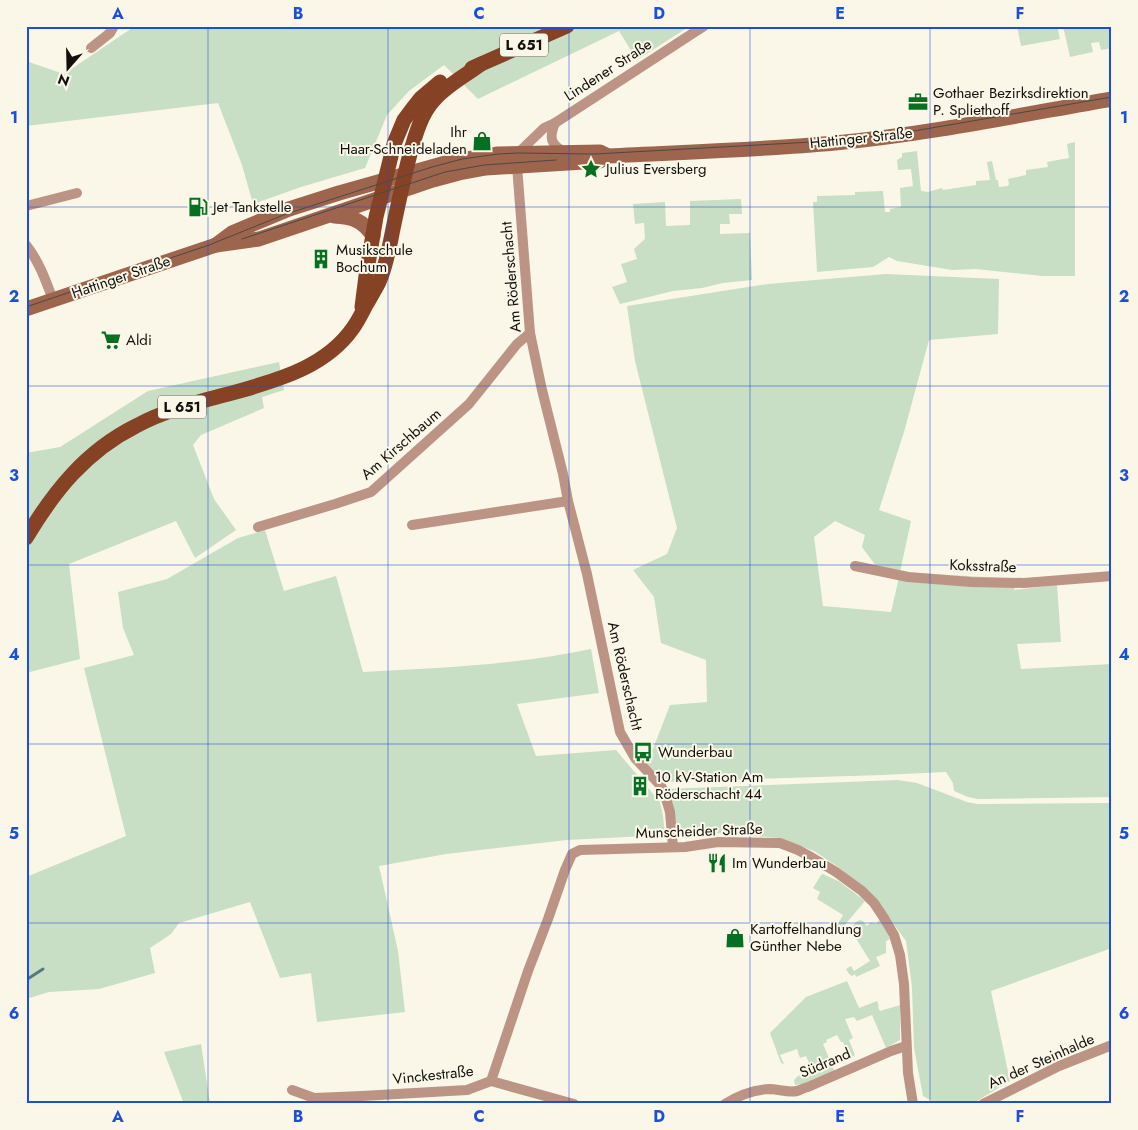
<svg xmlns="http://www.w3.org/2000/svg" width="1138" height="1130" font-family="Jost,sans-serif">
	<rect width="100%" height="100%" fill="#fbf7e8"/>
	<g fill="#c8dec5" fill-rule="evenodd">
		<path d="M 135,26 L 690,26 L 637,60 L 619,31 L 478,99 L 444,65 L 409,91 L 387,115 L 365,168 L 301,187 L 253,204 L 242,165 L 218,103 L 26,126 L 26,61 L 64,74 Z"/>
		<path d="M 1017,26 L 1057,26 L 1060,39 L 1021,46 Z"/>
		<path d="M 1063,26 L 1112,26 L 1112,48 L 1101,50 L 1099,42 L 1091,43 L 1093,52 L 1070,57 Z"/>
		<path d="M 1075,142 L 1075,276 L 1042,276 L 976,269 L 952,270 L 897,261 L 889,257 L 873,267 L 817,272 L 813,202 L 817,202 L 817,196 L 855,195 L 855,192 L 883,191 L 885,212 L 890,212 L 890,209 L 901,207 L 900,188 L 913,186 L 911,169 L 898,170 L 897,160 L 902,157 L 902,153 L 917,151 L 921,191 L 928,192 L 942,188 L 943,190 L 976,185 L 976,181 L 990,180 L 987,162 L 992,161 L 996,180 L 998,180 L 999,187 L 1008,186 L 1009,184 L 1008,179 L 1026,175 L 1026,170 L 1048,167 L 1047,162 L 1069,158 L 1067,144 Z"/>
		<path d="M 741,199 L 742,214 L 729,214 L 730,224 L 720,224 L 720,234 L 750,233 L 752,280 L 723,283 L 702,288 L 673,291 L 620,304 L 612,287 L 627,282 L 621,264 L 637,259 L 634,249 L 645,239 L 644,223 L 635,224 L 633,204 L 665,202 L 666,226 L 690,225 L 690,201 Z"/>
		<path d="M 886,274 L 999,279 L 998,334 L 929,340 L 904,432 L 879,510 L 911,521 L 900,572 L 1018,579 L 1014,590 L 1057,585 L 1061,642 L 1017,644 L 1021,669 L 1112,664 L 1112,797 L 978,799 L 968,797 L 954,791 L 953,783 L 946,772 L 882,775 L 664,782 L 638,753 L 651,754 L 670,705 L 707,702 L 706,660 L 661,643 L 654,597 L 633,570 L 667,554 L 677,528 L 635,361 L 627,306 L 768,284 ZM 835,521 L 865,535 L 862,547 L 876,566 L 900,573 L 891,612 L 823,606 L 814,537 Z"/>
		<path d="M 279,362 L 284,390 L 262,397 L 264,408 L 201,435 L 193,445 L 214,499 L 236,530 L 195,558 L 176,521 L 69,564 L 80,659 L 26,673 L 26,453 L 60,447 L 148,391 Z"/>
		<path d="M 265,530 L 284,591 L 336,576 L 363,672 C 439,668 517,665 591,649 L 599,693 L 517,704 L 536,756 L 537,756 L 616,750 L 660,802 L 663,816 L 665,835 L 567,840 L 446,854 L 379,866 L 398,951 L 405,1012 L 317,1022 L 311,973 L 280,978 L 250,902 L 179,923 L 171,934 L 150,948 L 155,973 L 99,989 L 49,992 L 26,999 L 26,877 L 126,836 L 84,668 L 134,655 L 123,628 L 118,592 L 167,579 L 238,538 Z"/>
		<path d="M 898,780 L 917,783 L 967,802 L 978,804 L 1112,803 L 1112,948 L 991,991 L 1010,1081 L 972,1104 L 938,1104 L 923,1096 L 914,1048 L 912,987 L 906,941 L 871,893 L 838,867 L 814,851 L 780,838 L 716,833 L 678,834 L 672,802 L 666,789 Z"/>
		<path d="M 823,874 L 840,882 L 865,901 L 838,933 L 834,931 L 843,915 L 817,899 L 820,892 L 813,888 L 821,875 Z"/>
		<path d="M 880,919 L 890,939 L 886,941 L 886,953 L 876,957 L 880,966 L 856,977 L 855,974 L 852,976 L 849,974 L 846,969 L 851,966 L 854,971 L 870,961 L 854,935 L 850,936 L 847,932 L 856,922 L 860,920 L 863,921 L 867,926 L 871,922 L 876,924 Z"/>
		<path d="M 847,981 L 859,1008 L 877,1001 L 879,1006 L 878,1007 L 880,1011 L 900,1005 L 900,1040 L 886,1048 L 872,1015 L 857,1021 L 854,1017 L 845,1019 L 853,1038 L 849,1040 L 855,1055 L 850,1058 L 843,1042 L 841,1042 L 837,1035 L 826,1040 L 827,1042 L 823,1044 L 835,1072 L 802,1084 L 795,1085 L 794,1080 L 798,1076 L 812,1070 L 806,1056 L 800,1058 L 797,1049 L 780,1055 L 784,1064 L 781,1063 L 770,1033 L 806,997 Z"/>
		<path d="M 201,1044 L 210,1104 L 184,1104 L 164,1052 Z"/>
	</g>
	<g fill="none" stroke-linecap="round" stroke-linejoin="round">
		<path stroke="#537a7e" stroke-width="3" d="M 26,980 L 43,969"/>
		<g stroke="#bc9485" stroke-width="10">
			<path d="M 91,48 L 110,33 L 114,26"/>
			<path d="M 555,123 C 549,137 550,145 565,152"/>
			<path d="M 518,153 L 544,128 L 555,123 L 704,26"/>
			<path d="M 517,166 L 530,333 L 542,390 L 563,474 L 568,501 L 587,574 L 620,732 L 635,758 L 661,786 L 664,792 L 670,812 L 673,847"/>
			<path d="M 26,206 L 77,193"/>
			<path d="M 26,245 C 39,261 46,281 53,300"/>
			<path d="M 412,525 L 568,501"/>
			<path d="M 258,527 L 335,504 L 371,492 L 469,404 L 517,344 L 530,333"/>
			<path d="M 855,566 L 908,577 L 971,582 L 1024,583 L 1112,576"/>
			<path d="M 491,1081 L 528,971 L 548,919 L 565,870 L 572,854 L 580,850 L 685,847 L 718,842 L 780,843 L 798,850 L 811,857 L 836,872 L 862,891 L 874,903 L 884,918 L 894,935 L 900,955 L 904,984 L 908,1073 L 913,1104"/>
			<path d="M 292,1090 L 314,1098 L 362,1096 L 467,1090 L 491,1081 L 574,1104"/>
			<path d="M 725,1104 C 739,1095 752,1090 769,1089 C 778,1089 788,1093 797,1091 C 800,1090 804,1088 808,1087 L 891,1051 L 906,1046"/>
			<path d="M 983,1104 L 1059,1066 L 1112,1045"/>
		</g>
		<g stroke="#9d644e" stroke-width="15">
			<path d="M 334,216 C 352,217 363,220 373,236"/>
			<path d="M 216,245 L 232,233 L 289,209 L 339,193 L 449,162 L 498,154 L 600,152 L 608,156 C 684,152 760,150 835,143 C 928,134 1020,115 1112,99"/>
			<path d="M 26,309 L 216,245 L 259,239 L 433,180 L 459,173 L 486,168 L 600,161 L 608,156"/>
		</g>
		<g stroke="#854225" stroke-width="15">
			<path d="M 472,68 L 567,26"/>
			<path d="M 362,307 L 366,276 L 376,217 L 394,144 L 404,120 L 413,108 L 421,98 L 440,82"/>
			<path d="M 26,538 C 54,491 86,451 136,426 C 169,408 207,400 243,390 C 284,378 327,365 353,328 C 358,321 362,313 366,305 C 370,298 375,290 379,282 C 387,264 390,243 394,224 C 399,200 404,177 410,154 C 415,136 421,114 434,100 C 447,85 465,76 481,64"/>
		</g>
		<g stroke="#4c4942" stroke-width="1">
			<path d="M 242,239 L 445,172 L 484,165 L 556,160"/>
			<path d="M 26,307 L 209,245 L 286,214 L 432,167 L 462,159 L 498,154 L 518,153 L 595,154 L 830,141 L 908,132 L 1112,97"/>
		</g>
	</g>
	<path fill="none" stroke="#1d4ed8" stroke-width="1" stroke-opacity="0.55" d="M 208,26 L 208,1104M 388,26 L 388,1104M 569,26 L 569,1104M 750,26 L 750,1104M 930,26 L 930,1104M 26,207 L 1112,207M 26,386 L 1112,386M 26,565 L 1112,565M 26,744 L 1112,744M 26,923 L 1112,923"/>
	<defs>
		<symbol id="office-bare" viewBox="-9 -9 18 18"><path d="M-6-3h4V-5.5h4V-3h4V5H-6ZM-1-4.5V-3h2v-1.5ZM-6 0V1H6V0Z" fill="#057021" stroke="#fbf7e8" stroke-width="2.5" paint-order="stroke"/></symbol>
		<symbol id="shop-bare" viewBox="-9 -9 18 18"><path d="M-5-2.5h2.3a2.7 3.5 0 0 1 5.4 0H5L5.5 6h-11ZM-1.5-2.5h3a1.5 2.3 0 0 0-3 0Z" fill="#057021" stroke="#fbf7e8" stroke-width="2.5" paint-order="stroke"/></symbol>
		<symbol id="sight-bare" viewBox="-9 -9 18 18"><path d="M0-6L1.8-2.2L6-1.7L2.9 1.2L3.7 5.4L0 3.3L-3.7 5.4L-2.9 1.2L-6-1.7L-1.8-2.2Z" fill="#057021" stroke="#fbf7e8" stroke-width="2.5" paint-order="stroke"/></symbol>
		<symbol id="fuel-bare" viewBox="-9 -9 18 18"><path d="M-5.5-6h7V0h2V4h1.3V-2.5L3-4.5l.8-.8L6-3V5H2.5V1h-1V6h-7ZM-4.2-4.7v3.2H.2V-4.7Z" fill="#057021" stroke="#fbf7e8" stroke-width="2.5" paint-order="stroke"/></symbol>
		<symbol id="building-bare" viewBox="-9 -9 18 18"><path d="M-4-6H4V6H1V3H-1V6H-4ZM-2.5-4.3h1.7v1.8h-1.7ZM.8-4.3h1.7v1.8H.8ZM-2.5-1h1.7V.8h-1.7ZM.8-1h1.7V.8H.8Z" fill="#057021" stroke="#fbf7e8" stroke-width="2.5" paint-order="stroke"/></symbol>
		<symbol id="supermarket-bare" viewBox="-9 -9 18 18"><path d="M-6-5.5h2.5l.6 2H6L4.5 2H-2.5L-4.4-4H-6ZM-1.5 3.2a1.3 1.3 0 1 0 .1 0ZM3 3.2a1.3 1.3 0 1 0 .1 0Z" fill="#057021" stroke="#fbf7e8" stroke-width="2.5" paint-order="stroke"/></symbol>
		<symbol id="bus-bare" viewBox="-9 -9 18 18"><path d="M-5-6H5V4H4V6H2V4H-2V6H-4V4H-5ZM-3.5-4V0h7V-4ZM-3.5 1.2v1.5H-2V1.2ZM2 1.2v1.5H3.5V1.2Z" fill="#057021" stroke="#fbf7e8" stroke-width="2.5" paint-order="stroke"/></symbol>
		<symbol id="restaurant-bare" viewBox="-9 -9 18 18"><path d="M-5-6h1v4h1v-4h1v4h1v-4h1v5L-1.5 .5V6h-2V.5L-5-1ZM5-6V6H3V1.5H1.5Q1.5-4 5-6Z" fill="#057021" stroke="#fbf7e8" stroke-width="2.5" paint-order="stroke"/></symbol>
	</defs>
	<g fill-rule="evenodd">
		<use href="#office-bare" x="904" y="88" width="28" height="28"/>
		<use href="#shop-bare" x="468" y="127" width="28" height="28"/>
		<use href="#sight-bare" x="577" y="155" width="28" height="28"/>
		<use href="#fuel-bare" x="184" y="193" width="28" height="28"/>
		<use href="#building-bare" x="307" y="245" width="28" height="28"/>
		<use href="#supermarket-bare" x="97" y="326" width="28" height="28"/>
		<use href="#bus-bare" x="629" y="738" width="28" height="28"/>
		<use href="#building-bare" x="626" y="772" width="28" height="28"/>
		<use href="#restaurant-bare" x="703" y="849" width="28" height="28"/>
		<use href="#shop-bare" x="721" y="924" width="28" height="28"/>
	</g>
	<g text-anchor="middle" stroke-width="4" stroke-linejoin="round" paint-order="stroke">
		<g fill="#fbf7e8" stroke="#58554e" stroke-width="1">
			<rect x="500" y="33.5" width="48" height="23" rx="4"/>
			<rect x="158" y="395.5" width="48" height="23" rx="4"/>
		</g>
		<g font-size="14" font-weight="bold" fill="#12100c">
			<text x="524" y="50">L 651</text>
			<text x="182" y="412">L 651</text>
		</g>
		<g font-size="15" fill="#12100c" stroke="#fbf7e8">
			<text transform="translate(608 70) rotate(-33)" y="5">Lindener Straße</text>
			<text transform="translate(861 138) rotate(-6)" y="5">Hattinger Straße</text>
			<text transform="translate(121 277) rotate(-19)" y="5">Hattinger Straße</text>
			<text transform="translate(511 277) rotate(-95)" y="5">Am Röderschacht</text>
			<text transform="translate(401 444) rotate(-41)" y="5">Am Kirschbaum</text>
			<text transform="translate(983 566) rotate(2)" y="5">Koksstraße</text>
			<text transform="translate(625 676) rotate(77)" y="5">Am Röderschacht</text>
			<text transform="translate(699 831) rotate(-2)" y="5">Munscheider Straße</text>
			<text transform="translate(1041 1061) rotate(-24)" y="5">An der Steinhalde</text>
			<text transform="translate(825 1063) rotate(-23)" y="5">Südrand</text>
			<text transform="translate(433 1075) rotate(-6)" y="5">Vinckestraße</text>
		</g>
		<g font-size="15" fill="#12100c" stroke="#fbf7e8" text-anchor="start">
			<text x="933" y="98">Gothaer Bezirksdirektion<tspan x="933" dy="17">P. Spliethoff</tspan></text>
			<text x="467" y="137" text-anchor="end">Ihr<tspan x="467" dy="17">Haar-Schneideladen</tspan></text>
			<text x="606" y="174">Julius Eversberg</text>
			<text x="213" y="212">Jet Tankstelle</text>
			<text x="336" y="255">Musikschule<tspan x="336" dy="17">Bochum</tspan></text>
			<text x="126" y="345">Aldi</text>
			<text x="658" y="757">Wunderbau</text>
			<text x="655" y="782">10 kV-Station Am<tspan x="655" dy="17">Röderschacht 44</tspan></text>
			<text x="732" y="868">Im Wunderbau</text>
			<text x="750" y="934">Kartoffelhandlung<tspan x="750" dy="17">Günther Nebe</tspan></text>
		</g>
	</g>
	<rect width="1138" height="1130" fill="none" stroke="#fbf7e8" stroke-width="55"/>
	<g transform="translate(68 68) rotate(200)" stroke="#fbf7e8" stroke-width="4" paint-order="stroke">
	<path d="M0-4L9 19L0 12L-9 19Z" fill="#12100c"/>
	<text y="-8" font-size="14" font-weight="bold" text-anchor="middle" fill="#12100c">N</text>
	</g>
	<rect x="28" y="28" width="1082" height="1074" fill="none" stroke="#1d4ed8" stroke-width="2"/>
	<g font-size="16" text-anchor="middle" font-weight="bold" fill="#1d4ed8">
		<text x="118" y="19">A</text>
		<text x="298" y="19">B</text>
		<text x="479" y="19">C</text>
		<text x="659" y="19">D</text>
		<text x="840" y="19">E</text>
		<text x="1020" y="19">F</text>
		<text x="14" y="123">1</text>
		<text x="1124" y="123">1</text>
		<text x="14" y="302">2</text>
		<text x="1124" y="302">2</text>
		<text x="14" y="481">3</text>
		<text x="1124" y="481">3</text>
		<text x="14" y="660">4</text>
		<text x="1124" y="660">4</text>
		<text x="14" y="839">5</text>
		<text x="1124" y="839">5</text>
		<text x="14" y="1019">6</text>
		<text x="1124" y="1019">6</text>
		<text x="118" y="1122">A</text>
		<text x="298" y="1122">B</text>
		<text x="479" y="1122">C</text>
		<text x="659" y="1122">D</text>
		<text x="840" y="1122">E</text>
		<text x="1020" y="1122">F</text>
	</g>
</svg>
